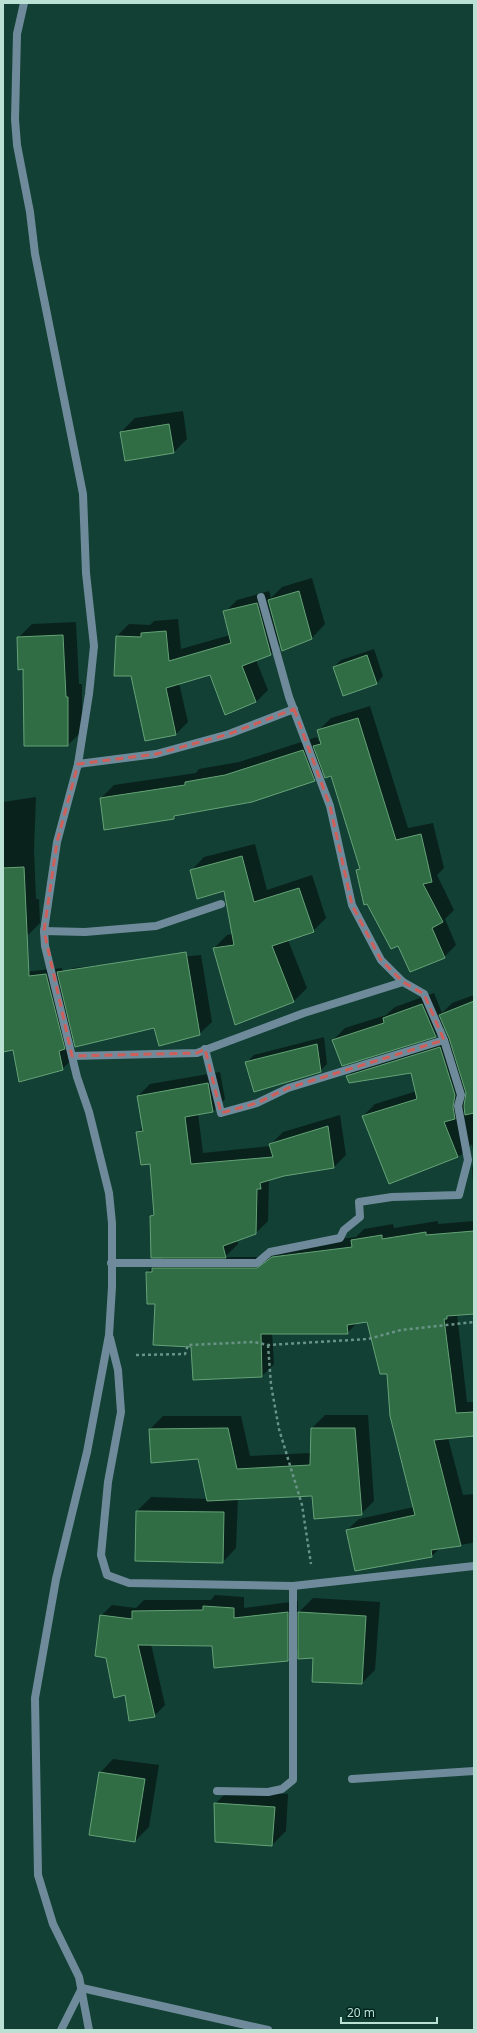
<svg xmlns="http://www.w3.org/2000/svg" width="477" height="2033" font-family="'Noto Sans',sans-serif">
	<rect width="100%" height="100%" fill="#124034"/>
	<g fill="#0007" fill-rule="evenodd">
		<path d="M 183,411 L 187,439 L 174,452 L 121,432 L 135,418 Z"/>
		<path d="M 312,578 L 325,624 L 312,638 L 281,644 L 271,654 L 256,660 L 268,690 L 256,702 L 210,674 L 179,683 L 188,722 L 176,734 L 132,675 L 117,636 L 129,624 L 150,625 L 154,621 L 178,619 L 181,649 L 230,635 L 225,612 L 237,600 L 269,591 L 271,598 L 282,587 Z"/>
		<path d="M 76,622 L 79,684 L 82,684 L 82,731 L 68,745 L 18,638 L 32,624 Z"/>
		<path d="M 374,649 L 383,676 L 376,684 L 334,667 L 341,660 Z"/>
		<path d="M 370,706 L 408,828 L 433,823 L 444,868 L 437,875 L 454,910 L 445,919 L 456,945 L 444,957 L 398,944 L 357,870 L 360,867 L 332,775 L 324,771 L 314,780 L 177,815 L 174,818 L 101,798 L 114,785 L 196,773 L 199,769 L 239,762 L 317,737 L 319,742 L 321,740 L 318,731 L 331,718 Z"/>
		<path d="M 36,797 L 34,850 L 36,899 L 39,899 L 40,923 L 27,936 L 3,937 L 3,802 Z"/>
		<path d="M 255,844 L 267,890 L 312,875 L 326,918 L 313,931 L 288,940 L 307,988 L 294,1001 L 235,1023 L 214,948 L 227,935 L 233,934 L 224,890 L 191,871 L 204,857 Z"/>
		<path d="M 201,955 L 212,1022 L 199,1034 L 155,1026 L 74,1038 L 72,1040 L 76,1056 L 62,1069 L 13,1049 L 3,1023 L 3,983 L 13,973 L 62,968 L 64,977 L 73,968 Z"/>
		<path d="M 434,993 L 442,1013 L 452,1003 L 474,995 L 474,1157 L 472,1144 L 461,1155 L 389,1183 L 363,1116 L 375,1104 L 417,1091 L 412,1071 L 348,1076 L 360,1064 L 449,1036 L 445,1026 L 436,1036 L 343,1064 L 333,1040 L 345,1028 L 386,1015 L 395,1007 ZM 466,1088 L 467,1094 L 466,1102 L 464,1094 Z"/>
		<path d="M 324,1037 L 327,1064 L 320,1071 L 247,1062 L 254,1055 Z"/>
		<path d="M 220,1072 L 225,1099 L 213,1111 L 198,1114 L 203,1153 L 271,1146 L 270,1145 L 283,1132 L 340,1115 L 346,1155 L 334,1167 L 283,1175 L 269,1179 L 268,1221 L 256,1233 L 237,1240 L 238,1244 L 225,1257 L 270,1257 L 285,1246 L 356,1237 L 364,1229 L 393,1224 L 394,1228 L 438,1221 L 438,1224 L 474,1221 L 474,1313 L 457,1314 L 467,1402 L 474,1402 L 474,1435 L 448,1438 L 463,1495 L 474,1494 L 474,1541 L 472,1543 L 440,1548 L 432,1556 L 347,1530 L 359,1519 L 414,1507 L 388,1373 L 368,1321 L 358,1322 L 347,1333 L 272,1333 L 274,1364 L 262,1376 L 192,1346 L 156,1303 L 147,1272 L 165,1256 L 151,1216 L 155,1212 L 150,1162 L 137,1133 L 143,1127 L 138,1096 L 150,1084 Z"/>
		<path d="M 474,1161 L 474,1196 L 472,1169 Z"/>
		<path d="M 325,1415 L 368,1415 L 374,1501 L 361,1514 L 313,1495 L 238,1498 L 236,1548 L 223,1562 L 137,1511 L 151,1497 L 208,1499 L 198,1458 L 150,1429 L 163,1416 L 241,1416 L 250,1456 L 311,1453 L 312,1428 Z"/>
		<path d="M 215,1595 L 244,1597 L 244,1608 L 298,1601 L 298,1613 L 313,1598 L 380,1602 L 375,1670 L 362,1683 L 300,1647 L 287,1660 L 213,1645 L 151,1644 L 165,1705 L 154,1716 L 126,1694 L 101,1616 L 112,1605 L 136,1608 L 144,1600 L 211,1600 Z"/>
		<path d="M 113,1759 L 159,1765 L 149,1827 L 135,1841 L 100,1773 Z"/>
		<path d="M 229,1790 L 288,1794 L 286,1831 L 272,1845 L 215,1804 Z"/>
	</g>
	<g fill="#306d45" stroke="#65a277">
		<path d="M 169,424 L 174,453 L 125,461 L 120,432 Z"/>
		<path d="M 299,591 L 312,639 L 282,651 L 268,600 Z"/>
		<path d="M 257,603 L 271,655 L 242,666 L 256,702 L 225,715 L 210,675 L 166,688 L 176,735 L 145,741 L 131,676 L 114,676 L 116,636 L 141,637 L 141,633 L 166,631 L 169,661 L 231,643 L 223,611 Z"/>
		<path d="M 63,635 L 66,697 L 68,697 L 68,746 L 24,746 L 23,669 L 18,670 L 17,637 Z"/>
		<path d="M 367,655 L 377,684 L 343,696 L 333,667 Z"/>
		<path d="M 358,718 L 396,840 L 421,834 L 432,882 L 423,884 L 443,922 L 432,928 L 445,958 L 410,972 L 398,946 L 391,949 L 367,904 L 364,905 L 356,870 L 360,869 L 331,776 L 325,778 L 313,746 L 321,744 L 317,730 Z"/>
		<path d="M 303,750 L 315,781 L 252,802 L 174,816 L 174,819 L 104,830 L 100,798 L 185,785 L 185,782 L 225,775 Z"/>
		<path d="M 242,856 L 254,902 L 299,888 L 314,932 L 272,946 L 294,1002 L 235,1025 L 213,948 L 234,945 L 224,891 L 197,899 L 190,870 Z"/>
		<path d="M 24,867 L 29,976 L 46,974 L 65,1049 L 59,1051 L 63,1070 L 19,1082 L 13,1050 L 3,1052 L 3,868 Z"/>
		<path d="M 186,952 L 200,1035 L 159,1046 L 154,1028 L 75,1047 L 57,972 Z"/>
		<path d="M 474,1001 L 474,1113 L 465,1115 L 464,1106 L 466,1093 L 449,1038 L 439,1015 Z"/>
		<path d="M 422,1004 L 436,1037 L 342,1066 L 332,1040 L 384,1023 L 383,1018 Z"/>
		<path d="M 317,1044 L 321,1072 L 254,1092 L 245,1062 Z"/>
		<path d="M 440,1047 L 455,1095 L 453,1107 L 455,1119 L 444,1122 L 458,1157 L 389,1184 L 362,1116 L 417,1099 L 411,1073 L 349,1083 L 346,1076 Z"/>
		<path d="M 208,1083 L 213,1112 L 185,1117 L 191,1164 L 273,1157 L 269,1144 L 328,1126 L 334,1168 L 284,1176 L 260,1183 L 261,1189 L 257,1189 L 256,1234 L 223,1246 L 226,1258 L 151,1258 L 150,1216 L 154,1215 L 150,1164 L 141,1165 L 136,1132 L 143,1131 L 137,1096 Z"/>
		<path d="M 474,1231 L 474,1314 L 447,1316 L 447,1319 L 444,1319 L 456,1413 L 474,1412 L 474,1436 L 434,1440 L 461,1546 L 431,1550 L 432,1557 L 355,1571 L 346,1530 L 415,1515 L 390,1416 L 387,1374 L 380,1374 L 367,1322 L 347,1325 L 348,1334 L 261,1334 L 262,1377 L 193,1380 L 191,1347 L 153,1345 L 155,1304 L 147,1304 L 146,1272 L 152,1272 L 152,1268 L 257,1268 L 272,1257 L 352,1247 L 351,1240 L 382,1235 L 382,1239 L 426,1232 L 426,1235 Z"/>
		<path d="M 228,1428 L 237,1469 L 310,1465 L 311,1428 L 355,1428 L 362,1515 L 314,1519 L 312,1496 L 207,1501 L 198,1459 L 151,1463 L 149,1429 Z"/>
		<path d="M 136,1511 L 224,1512 L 223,1563 L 135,1561 Z"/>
		<path d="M 203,1606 L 234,1608 L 234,1618 L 288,1612 L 288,1661 L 214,1668 L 212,1646 L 138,1645 L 155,1717 L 129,1721 L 125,1695 L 114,1698 L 106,1658 L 95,1656 L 100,1615 L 132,1619 L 132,1611 L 203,1610 Z"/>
		<path d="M 298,1612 L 366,1616 L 362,1684 L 312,1682 L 313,1658 L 298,1659 Z"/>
		<path d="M 99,1772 L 145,1779 L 135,1842 L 89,1835 Z"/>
		<path d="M 214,1803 L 275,1807 L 272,1846 L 215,1842 Z"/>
	</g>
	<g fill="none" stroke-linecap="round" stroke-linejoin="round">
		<g stroke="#699387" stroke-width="2.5" stroke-dasharray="3 3" stroke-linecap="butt">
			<path d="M 268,1345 L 271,1385 L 279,1429 L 302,1505 L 311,1564"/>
			<path d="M 136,1355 L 185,1354 L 188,1345 L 254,1342 L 268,1345 L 368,1339 L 401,1330 L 474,1322"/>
		</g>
		<path stroke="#6f8b9b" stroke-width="8" d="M 61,2030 L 82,1988"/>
		<g stroke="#6f8b9b" stroke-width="8">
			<path d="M 24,3 L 17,34 L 15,119 L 17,145 L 30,212 L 35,254 L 83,494 L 86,573 L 94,646 L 89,694 L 78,764 L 57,842 L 44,931 L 45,946 L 77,1077 L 89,1112 L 109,1193 L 112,1223 L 112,1287 L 109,1335 L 87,1452 L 56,1579 L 35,1698 L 38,1875 L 53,1924 L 79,1977 L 89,2030"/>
			<path d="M 78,764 L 156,754 L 229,734 L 294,709"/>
			<path d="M 44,931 L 85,932 L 156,926 L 221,904"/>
			<path d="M 205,1049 L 221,1113 L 257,1103 L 288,1088 L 444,1040"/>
			<path d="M 72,1056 L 197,1053 L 304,1013 L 403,982"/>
			<path d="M 111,1263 L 257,1263 L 270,1252 L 340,1238 L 344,1230 L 360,1217 L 359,1202 L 392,1197 L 459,1195 L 468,1160 L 458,1106 L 461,1095 L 444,1040 L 424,994 L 403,982 L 381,960 L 352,905 L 330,806 L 289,697 L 261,597"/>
			<path d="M 110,1338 L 118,1370 L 121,1412 L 108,1482 L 101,1555 L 107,1575 L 129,1583 L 293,1586 L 474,1566"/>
			<path d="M 352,1779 L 474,1771"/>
			<path d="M 217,1791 L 268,1792 L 282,1789 L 293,1780 L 293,1586"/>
			<path d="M 82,1988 L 268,2030"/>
		</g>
	</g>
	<path fill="none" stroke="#ce605c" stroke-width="3" stroke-dasharray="8 5" stroke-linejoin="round" d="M 294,709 L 330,806 L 352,905 L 381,960 L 403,982 L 424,994 L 444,1040 L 288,1088 L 257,1103 L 221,1113 L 205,1049 L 197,1053 L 72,1056 L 44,931 L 57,842 L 78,764 L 156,754 L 229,734 Z"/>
	<rect width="477" height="2033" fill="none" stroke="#bae1d4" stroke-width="8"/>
	<path d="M341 2017v6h96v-6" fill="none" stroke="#bae1d4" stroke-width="2"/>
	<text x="347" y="2017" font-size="12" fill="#bae1d4" stroke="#01251d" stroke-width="3" paint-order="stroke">20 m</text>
</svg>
